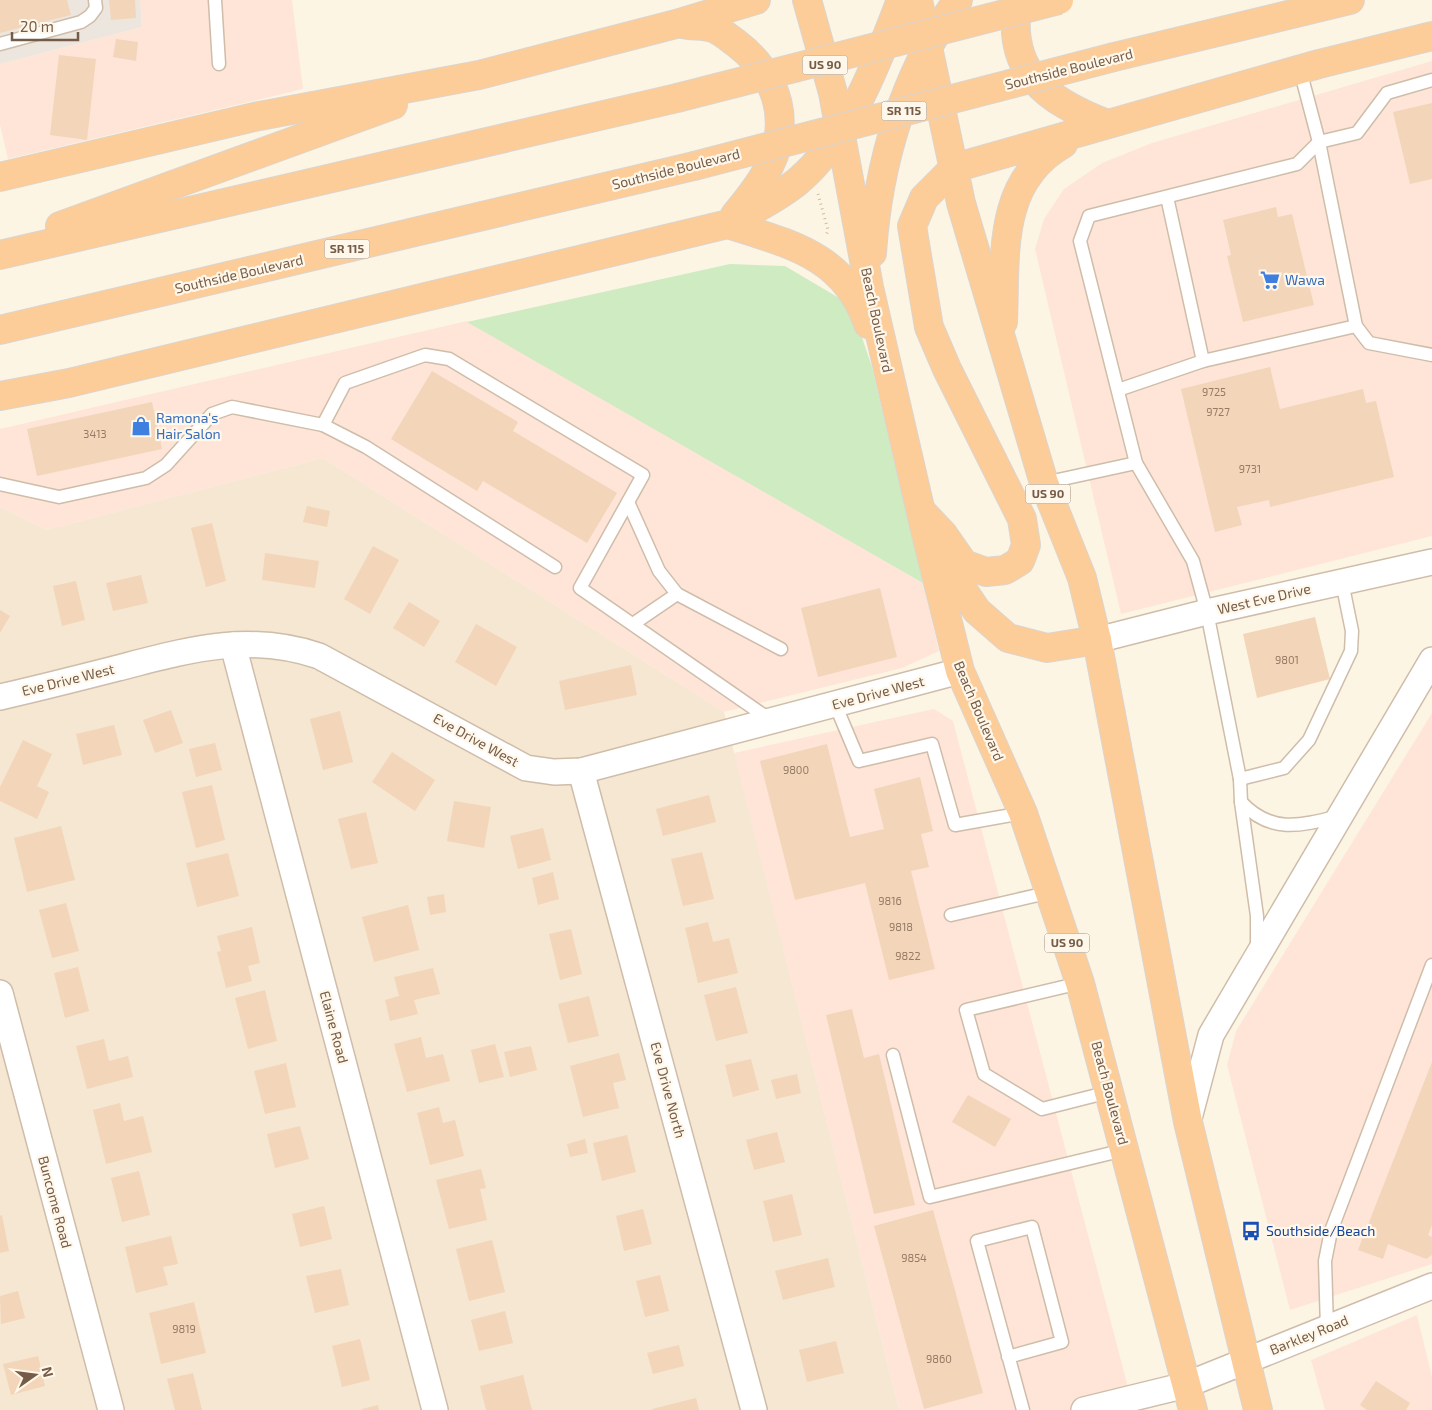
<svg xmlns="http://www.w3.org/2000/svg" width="1432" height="1410" font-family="'Exo 2',sans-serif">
	<rect width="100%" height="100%" fill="#fdf5e4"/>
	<path fill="#f5e7d2" d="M 323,458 L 724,712 L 899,1410 L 0,1410 L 0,507 L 46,530 Z"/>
	<g fill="#fee5d7">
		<path d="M 140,0 L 292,0 L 303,89 L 8,159 L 0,125 L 0,64 L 142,27 Z"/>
		<path d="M 1432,61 L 1432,536 L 1121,614 L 1035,249 L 1044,219 L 1064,189 L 1102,163 L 1152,143 Z"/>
		<path d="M 467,321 L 923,583 L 939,651 L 902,668 L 724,712 L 323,458 L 46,530 L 0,507 L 0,429 Z"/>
		<path d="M 934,709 L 953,721 L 1134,1410 L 899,1410 L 734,753 Z"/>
		<path d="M 1432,713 L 1432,1264 L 1290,1310 L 1227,1065 L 1236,1031 Z"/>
		<path d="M 1417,1315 L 1432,1377 L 1432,1410 L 1325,1410 L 1311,1360 Z"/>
	</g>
	<path fill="#ece6de" d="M 0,0 L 140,0 L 142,27 L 0,64 Z"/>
	<path fill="#cfebc1" d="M 730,264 L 785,266 L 851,305 L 872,367 L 923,583 L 467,322 Z"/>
	<g fill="#f3d5ba">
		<path d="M 0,0 L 67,0 L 71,15 L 0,33 Z"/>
		<path d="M 109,0 L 135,0 L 136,18 L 111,20 Z"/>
		<path d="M 116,39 L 138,42 L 136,61 L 113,57 Z"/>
		<path d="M 59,55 L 96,59 L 87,140 L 50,135 Z"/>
		<path d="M 1432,103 L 1432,179 L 1410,184 L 1393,112 Z"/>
		<path d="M 1276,207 L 1278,217 L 1292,214 L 1314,305 L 1243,322 L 1227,256 L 1231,255 L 1223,220 Z"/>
		<path d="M 1270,367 L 1280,409 L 1363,389 L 1366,403 L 1376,401 L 1394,477 L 1270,507 L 1269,500 L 1237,507 L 1242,525 L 1215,532 L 1181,389 Z"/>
		<path d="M 432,371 L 518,422 L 513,431 L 617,493 L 587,543 L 483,481 L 477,491 L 391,439 Z"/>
		<path d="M 152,402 L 162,449 L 37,476 L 27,429 Z"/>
		<path d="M 307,506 L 330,511 L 327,527 L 303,522 Z"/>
		<path d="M 212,523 L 226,581 L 206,587 L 191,528 Z"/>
		<path d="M 373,546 L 399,560 L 370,614 L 344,599 Z"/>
		<path d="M 265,553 L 319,561 L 315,588 L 262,580 Z"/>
		<path d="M 141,575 L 148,603 L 113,611 L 106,583 Z"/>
		<path d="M 76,581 L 85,620 L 62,626 L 53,586 Z"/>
		<path d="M 880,588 L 897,657 L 818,677 L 801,608 Z"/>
		<path d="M 409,602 L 440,621 L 424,647 L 393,628 Z"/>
		<path d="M 0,610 L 10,616 L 0,633 Z"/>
		<path d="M 1315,617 L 1330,679 L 1257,698 L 1243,634 Z"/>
		<path d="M 476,624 L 517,647 L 496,686 L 455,662 Z"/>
		<path d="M 631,665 L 637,695 L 565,710 L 559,681 Z"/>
		<path d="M 171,710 L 183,743 L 155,753 L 143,720 Z"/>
		<path d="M 340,711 L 353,762 L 323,770 L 310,719 Z"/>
		<path d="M 114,725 L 122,755 L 83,765 L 76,734 Z"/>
		<path d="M 23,740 L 52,754 L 37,786 L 49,792 L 37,819 L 0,801 L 0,787 Z"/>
		<path d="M 215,743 L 222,770 L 196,777 L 189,749 Z"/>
		<path d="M 827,744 L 850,837 L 884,829 L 874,789 L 920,777 L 933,831 L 921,834 L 929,867 L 911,871 L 935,969 L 889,980 L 865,883 L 795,900 L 760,761 Z"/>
		<path d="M 392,752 L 435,780 L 415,811 L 372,782 Z"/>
		<path d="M 212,785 L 225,840 L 196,848 L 182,792 Z"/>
		<path d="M 709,795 L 716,822 L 663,836 L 656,809 Z"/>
		<path d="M 454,801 L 491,807 L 484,848 L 447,841 Z"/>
		<path d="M 366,812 L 378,863 L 351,869 L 338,819 Z"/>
		<path d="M 61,826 L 75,880 L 27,892 L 14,838 Z"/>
		<path d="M 543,828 L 551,860 L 518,869 L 510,836 Z"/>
		<path d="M 702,852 L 714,899 L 683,906 L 671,859 Z"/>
		<path d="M 228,853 L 239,896 L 197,907 L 186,863 Z"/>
		<path d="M 553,872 L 559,899 L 538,905 L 532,878 Z"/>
		<path d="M 444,894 L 446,912 L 430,915 L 427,897 Z"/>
		<path d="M 66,903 L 79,951 L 52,958 L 39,910 Z"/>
		<path d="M 408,905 L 419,950 L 374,962 L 362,917 Z"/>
		<path d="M 708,922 L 713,942 L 729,938 L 738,973 L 698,983 L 685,928 Z"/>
		<path d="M 252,927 L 260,963 L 248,966 L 252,981 L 226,988 L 217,952 L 221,951 L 217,936 Z"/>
		<path d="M 571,929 L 582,974 L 560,980 L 549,934 Z"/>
		<path d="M 78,967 L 89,1011 L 65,1018 L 54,973 Z"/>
		<path d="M 433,968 L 440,994 L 414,1000 L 418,1014 L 390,1021 L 385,1000 L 399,996 L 394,977 Z"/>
		<path d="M 736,987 L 748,1033 L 716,1041 L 704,995 Z"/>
		<path d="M 265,990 L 277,1041 L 248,1049 L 235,998 Z"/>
		<path d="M 589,996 L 599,1036 L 568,1043 L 558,1004 Z"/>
		<path d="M 852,1009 L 864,1058 L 879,1054 L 915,1205 L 874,1214 L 826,1015 Z"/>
		<path d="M 421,1037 L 426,1058 L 443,1054 L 450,1081 L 407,1092 L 394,1044 Z"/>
		<path d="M 104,1039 L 109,1061 L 128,1056 L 133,1077 L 87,1089 L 76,1046 Z"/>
		<path d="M 495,1044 L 504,1077 L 479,1083 L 471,1050 Z"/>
		<path d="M 531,1046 L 537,1070 L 510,1077 L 504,1052 Z"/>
		<path d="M 619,1053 L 626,1080 L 613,1083 L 619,1108 L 583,1117 L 570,1066 Z"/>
		<path d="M 751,1059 L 759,1090 L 733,1097 L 725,1065 Z"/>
		<path d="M 1432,1062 L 1432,1225 L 1428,1235 L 1432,1237 L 1432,1255 L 1426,1259 L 1388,1244 L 1383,1259 L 1358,1250 Z"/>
		<path d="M 286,1063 L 296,1107 L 265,1114 L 254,1071 Z"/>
		<path d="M 797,1074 L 801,1093 L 776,1099 L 771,1080 Z"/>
		<path d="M 968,1095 L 1011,1119 L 995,1147 L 952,1122 Z"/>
		<path d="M 120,1103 L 124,1121 L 143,1116 L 152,1152 L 106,1164 L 93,1110 Z"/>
		<path d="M 439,1107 L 443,1123 L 455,1120 L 464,1156 L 430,1165 L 417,1113 Z"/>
		<path d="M 300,1126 L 309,1159 L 275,1168 L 267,1134 Z"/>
		<path d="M 777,1132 L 785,1162 L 754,1170 L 746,1140 Z"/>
		<path d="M 627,1135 L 636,1172 L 602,1181 L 593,1143 Z"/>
		<path d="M 585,1139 L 588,1153 L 570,1157 L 567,1144 Z"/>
		<path d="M 481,1169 L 486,1188 L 480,1189 L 487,1220 L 449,1229 L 436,1180 Z"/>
		<path d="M 139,1171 L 150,1215 L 122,1222 L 111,1178 Z"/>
		<path d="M 792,1194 L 802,1235 L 773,1242 L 763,1201 Z"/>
		<path d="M 324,1206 L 332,1239 L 300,1247 L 292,1214 Z"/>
		<path d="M 643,1209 L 652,1244 L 624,1251 L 616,1216 Z"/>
		<path d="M 933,1210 L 983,1393 L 924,1409 L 874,1226 Z"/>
		<path d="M 2,1215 L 9,1251 L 0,1253 L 0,1216 Z"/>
		<path d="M 171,1236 L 178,1264 L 163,1267 L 168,1285 L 136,1293 L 125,1247 Z"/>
		<path d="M 492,1240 L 505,1292 L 469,1301 L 456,1249 Z"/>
		<path d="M 828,1258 L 835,1287 L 783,1300 L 775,1271 Z"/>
		<path d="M 341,1269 L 349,1305 L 315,1313 L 306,1276 Z"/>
		<path d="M 660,1275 L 669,1311 L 645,1317 L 636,1281 Z"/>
		<path d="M 18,1291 L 25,1318 L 1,1324 L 0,1296 Z"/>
		<path d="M 194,1302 L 206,1353 L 161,1364 L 149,1313 Z"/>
		<path d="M 505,1311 L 513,1343 L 479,1351 L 471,1320 Z"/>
		<path d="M 360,1339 L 370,1380 L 342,1387 L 332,1346 Z"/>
		<path d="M 836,1341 L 844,1373 L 807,1382 L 799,1350 Z"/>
		<path d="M 679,1345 L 684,1366 L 653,1374 L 647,1353 Z"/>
		<path d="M 38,1356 L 45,1386 L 11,1395 L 3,1364 Z"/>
		<path d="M 193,1373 L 202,1410 L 175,1410 L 167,1379 Z"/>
		<path d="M 523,1375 L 532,1410 L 486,1410 L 480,1386 Z"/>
		<path d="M 1376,1381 L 1410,1403 L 1406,1410 L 1367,1410 L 1360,1405 Z"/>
		<path d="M 696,1398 L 699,1410 L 652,1410 L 652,1409 Z"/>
		<path d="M 378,1405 L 379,1410 L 362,1410 L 362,1409 Z"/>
	</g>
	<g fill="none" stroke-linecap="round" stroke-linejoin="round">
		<defs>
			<g id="service">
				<path d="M 215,0 L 219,64"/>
				<path d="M 0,44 L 81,22 L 90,16 L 96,8 L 95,0"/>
				<path d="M 1300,70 L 1319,142 L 1356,326"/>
				<path d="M 1167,197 L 1203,361"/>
				<path d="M 1118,390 L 1203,361 L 1356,326 L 1369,343 L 1432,355"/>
				<path d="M 323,425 L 366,447 L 555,567"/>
				<path d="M 1044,483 L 1136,463"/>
				<path d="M 0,484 L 59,497 L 146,478 L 166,465 L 212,414 L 232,407 L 323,425 L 345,383 L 425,355 L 449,359 L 643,475 L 580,588 L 772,721"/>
				<path d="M 628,502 L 659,571 L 677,594 L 781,649"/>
				<path d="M 633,624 L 677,594"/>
				<path d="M 835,704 L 859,761 L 932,744 L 955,825 L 1023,813"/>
				<path d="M 1240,779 L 1284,768 L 1309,740 L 1351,651 L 1352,631 L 1342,582"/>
				<path d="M 1241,802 C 1271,834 1300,826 1339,816"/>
				<path d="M 951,915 L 1051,892"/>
				<path d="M 1257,947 L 1257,916 L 1241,802 L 1240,779 L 1207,612 L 1193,561 L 1136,463 L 1080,241 L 1089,216 L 1297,164 L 1319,142 L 1357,133 L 1387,93 L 1432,80"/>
				<path d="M 1080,983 L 966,1010 L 984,1074 L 1042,1109 L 1109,1092"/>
				<path d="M 893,1055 L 930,1197 L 1124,1150"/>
				<path d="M 1327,1328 L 1325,1261 L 1331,1231 L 1432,965"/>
				<path d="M 1008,1357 L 1062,1342 L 1032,1227 L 977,1241 L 1023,1410"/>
			</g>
			<g id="minor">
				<path d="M 1097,640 L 1207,612 L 1432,562"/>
				<path d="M 233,645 L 435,1410"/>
				<path d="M 0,697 C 40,688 79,678 118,668 C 188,650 248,632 319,656 L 526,768 L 554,772 L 581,771 L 960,671"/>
				<path d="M 581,771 L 754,1410"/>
				<path d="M 0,993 L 111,1410"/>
				<path d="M 1188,1122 L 1211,1035 L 1432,660"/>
				<path d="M 1084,1410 L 1186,1385 L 1432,1286"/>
			</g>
			<g id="trunk">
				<path d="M 807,0 L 833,93 L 869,287 L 926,534 L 960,671 L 1023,813 L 1080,983 L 1193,1410"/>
				<path d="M 918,0 L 961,203 L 1044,483 L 1082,578 L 1097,640 L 1188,1122 L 1258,1410"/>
				<path d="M 1018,0 C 1005,72 1047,101 1107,124"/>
				<path d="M 683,24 C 692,26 704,25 713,28 C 721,31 729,38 736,43 C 765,65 784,97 779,135 C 775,166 754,192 735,215"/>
				<path d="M 1114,57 L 1350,0"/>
				<path d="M 0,177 L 254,117 L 479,75 L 676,24 L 756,0"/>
				<path d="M 728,224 C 789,244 845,255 868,324"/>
				<path d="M 60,226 L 393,105"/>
				<path d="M 872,253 C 878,164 904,73 958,0"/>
				<path d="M 0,255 L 677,98"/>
				<path d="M 1003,322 C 1006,256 996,182 1063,144"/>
				<path d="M 0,330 L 694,166"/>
				<path d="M 0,396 L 69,383 L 728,224 C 751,211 776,199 797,182 C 850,137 877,63 901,0"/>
				<path d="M 923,513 L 943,534 L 964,564 L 986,572 L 1005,570 L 1020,561 L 1026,545 L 1022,519 L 947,369 L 929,327 L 912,226 L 924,198 L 954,168 L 1319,64 L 1432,36"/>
				<path d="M 937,552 L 977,611 L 1008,638 L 1047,648 L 1097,640"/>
			</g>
		</defs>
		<use href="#service" stroke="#cfbdaa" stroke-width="15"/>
		<use href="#minor" stroke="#cfbdaa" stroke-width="28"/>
		<use href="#trunk" stroke="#dbd5cf" stroke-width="30"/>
		<path stroke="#d8b89d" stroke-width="3" stroke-dasharray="1 4" stroke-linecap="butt" d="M 818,194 L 828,230 L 826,236"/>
		<use href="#service" stroke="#fff" stroke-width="12"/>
		<use href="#minor" stroke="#fff" stroke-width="25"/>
		<use href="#trunk" stroke="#fccc99" stroke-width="28"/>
		<defs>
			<g id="trunk-bridge">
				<path d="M 677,98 L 1059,0"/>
				<path d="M 694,166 L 1114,57"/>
			</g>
		</defs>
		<use href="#trunk-bridge" stroke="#dbd5cf" stroke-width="30" stroke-linecap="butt"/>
		<use href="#trunk-bridge" stroke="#fccc99" stroke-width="28"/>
	</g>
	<defs>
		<symbol id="supermarket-bare" viewBox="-9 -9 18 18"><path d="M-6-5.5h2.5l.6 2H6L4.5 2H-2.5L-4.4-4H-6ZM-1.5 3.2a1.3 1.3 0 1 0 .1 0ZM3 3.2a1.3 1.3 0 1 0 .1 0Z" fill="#3f7fe0" stroke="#fff8ea" stroke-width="2.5" paint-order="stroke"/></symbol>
		<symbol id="shop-bare" viewBox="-9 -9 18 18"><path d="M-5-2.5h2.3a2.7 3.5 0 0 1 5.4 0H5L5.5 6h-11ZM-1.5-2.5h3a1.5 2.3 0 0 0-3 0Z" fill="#3f7fe0" stroke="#fff8ea" stroke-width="2.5" paint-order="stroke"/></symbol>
		<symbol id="bus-bare" viewBox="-9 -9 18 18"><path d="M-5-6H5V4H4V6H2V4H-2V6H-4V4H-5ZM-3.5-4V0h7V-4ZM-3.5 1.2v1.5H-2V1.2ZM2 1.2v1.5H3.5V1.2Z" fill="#1a4fb4" stroke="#fff8ea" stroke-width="2.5" paint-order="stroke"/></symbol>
	</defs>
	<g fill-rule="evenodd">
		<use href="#supermarket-bare" x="1256" y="266" width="28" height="28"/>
		<use href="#shop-bare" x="127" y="412" width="28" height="28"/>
		<use href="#bus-bare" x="1237" y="1217" width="28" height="28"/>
	</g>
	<g text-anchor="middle" stroke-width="4.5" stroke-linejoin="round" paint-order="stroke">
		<g font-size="11" fill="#957a64">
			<text x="1214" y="396">9725</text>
			<text x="1218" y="416">9727</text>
			<text x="95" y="438">3413</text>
			<text x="1250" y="473">9731</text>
			<text x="1287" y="664">9801</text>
			<text x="796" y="774">9800</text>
			<text x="890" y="905">9816</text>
			<text x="901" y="931">9818</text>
			<text x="908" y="960">9822</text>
			<text x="914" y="1262">9854</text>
			<text x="184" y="1333">9819</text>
			<text x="939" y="1363">9860</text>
		</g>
		<g fill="#fff8ea" stroke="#9f8b79" stroke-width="1">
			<rect x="802.5" y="55.5" width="45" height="19" rx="4"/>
			<rect x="881.5" y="101.5" width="45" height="19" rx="4"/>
			<rect x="324.5" y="239.5" width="45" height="19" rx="4"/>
			<rect x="1025.5" y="484.5" width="45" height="19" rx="4"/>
			<rect x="1044.5" y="933.5" width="45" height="19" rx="4"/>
		</g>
		<g font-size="12" font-weight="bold" fill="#765c48">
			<text x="825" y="69">US 90</text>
			<text x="904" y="115">SR 115</text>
			<text x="347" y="253">SR 115</text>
			<text x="1048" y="498">US 90</text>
			<text x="1067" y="947">US 90</text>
		</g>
		<g font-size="14" fill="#765c48" stroke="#fff8ea">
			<text transform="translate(1069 69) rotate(-14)" y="5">Southside Boulevard</text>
			<text transform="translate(676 169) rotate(-14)" y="5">Southside Boulevard</text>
			<text transform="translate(239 274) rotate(-13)" y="5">Southside Boulevard</text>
			<text transform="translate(877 320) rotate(78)" y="5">Beach Boulevard</text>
			<text transform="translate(1264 599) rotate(-13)" y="5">West Eve Drive</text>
			<text transform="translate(68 680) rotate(-14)" y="5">Eve Drive West</text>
			<text transform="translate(878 693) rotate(-15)" y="5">Eve Drive West</text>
			<text transform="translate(979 711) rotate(67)" y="5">Beach Boulevard</text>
			<text transform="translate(476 740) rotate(29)" y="5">Eve Drive West</text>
			<text transform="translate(334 1027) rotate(75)" y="5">Elaine Road</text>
			<text transform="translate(668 1090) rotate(75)" y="5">Eve Drive North</text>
			<text transform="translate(1110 1093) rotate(75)" y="5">Beach Boulevard</text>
			<text transform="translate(55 1202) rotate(75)" y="5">Buncome Road</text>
			<text transform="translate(1309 1335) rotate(-22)" y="5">Barkley Road</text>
		</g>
		<g font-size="14" fill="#366cbe" stroke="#fff8ea" text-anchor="start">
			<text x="1285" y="285">Wawa</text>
			<text x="156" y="423">Ramona's<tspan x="156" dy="16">Hair Salon</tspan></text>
		</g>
		<g font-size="14" fill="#164399" stroke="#fff8ea" text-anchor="start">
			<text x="1266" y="1236">Southside/Beach</text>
		</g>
	</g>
	<g transform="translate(35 1375) rotate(76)" stroke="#fff8ea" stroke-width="4" paint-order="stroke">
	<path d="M0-4L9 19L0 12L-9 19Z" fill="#765c48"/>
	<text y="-8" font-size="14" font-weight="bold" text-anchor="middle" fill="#765c48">N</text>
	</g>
	<path d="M12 32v8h66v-8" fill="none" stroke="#765c48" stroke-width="2.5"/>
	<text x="20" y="32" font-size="15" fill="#765c48" stroke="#fff8ea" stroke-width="4" paint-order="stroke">20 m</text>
</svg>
